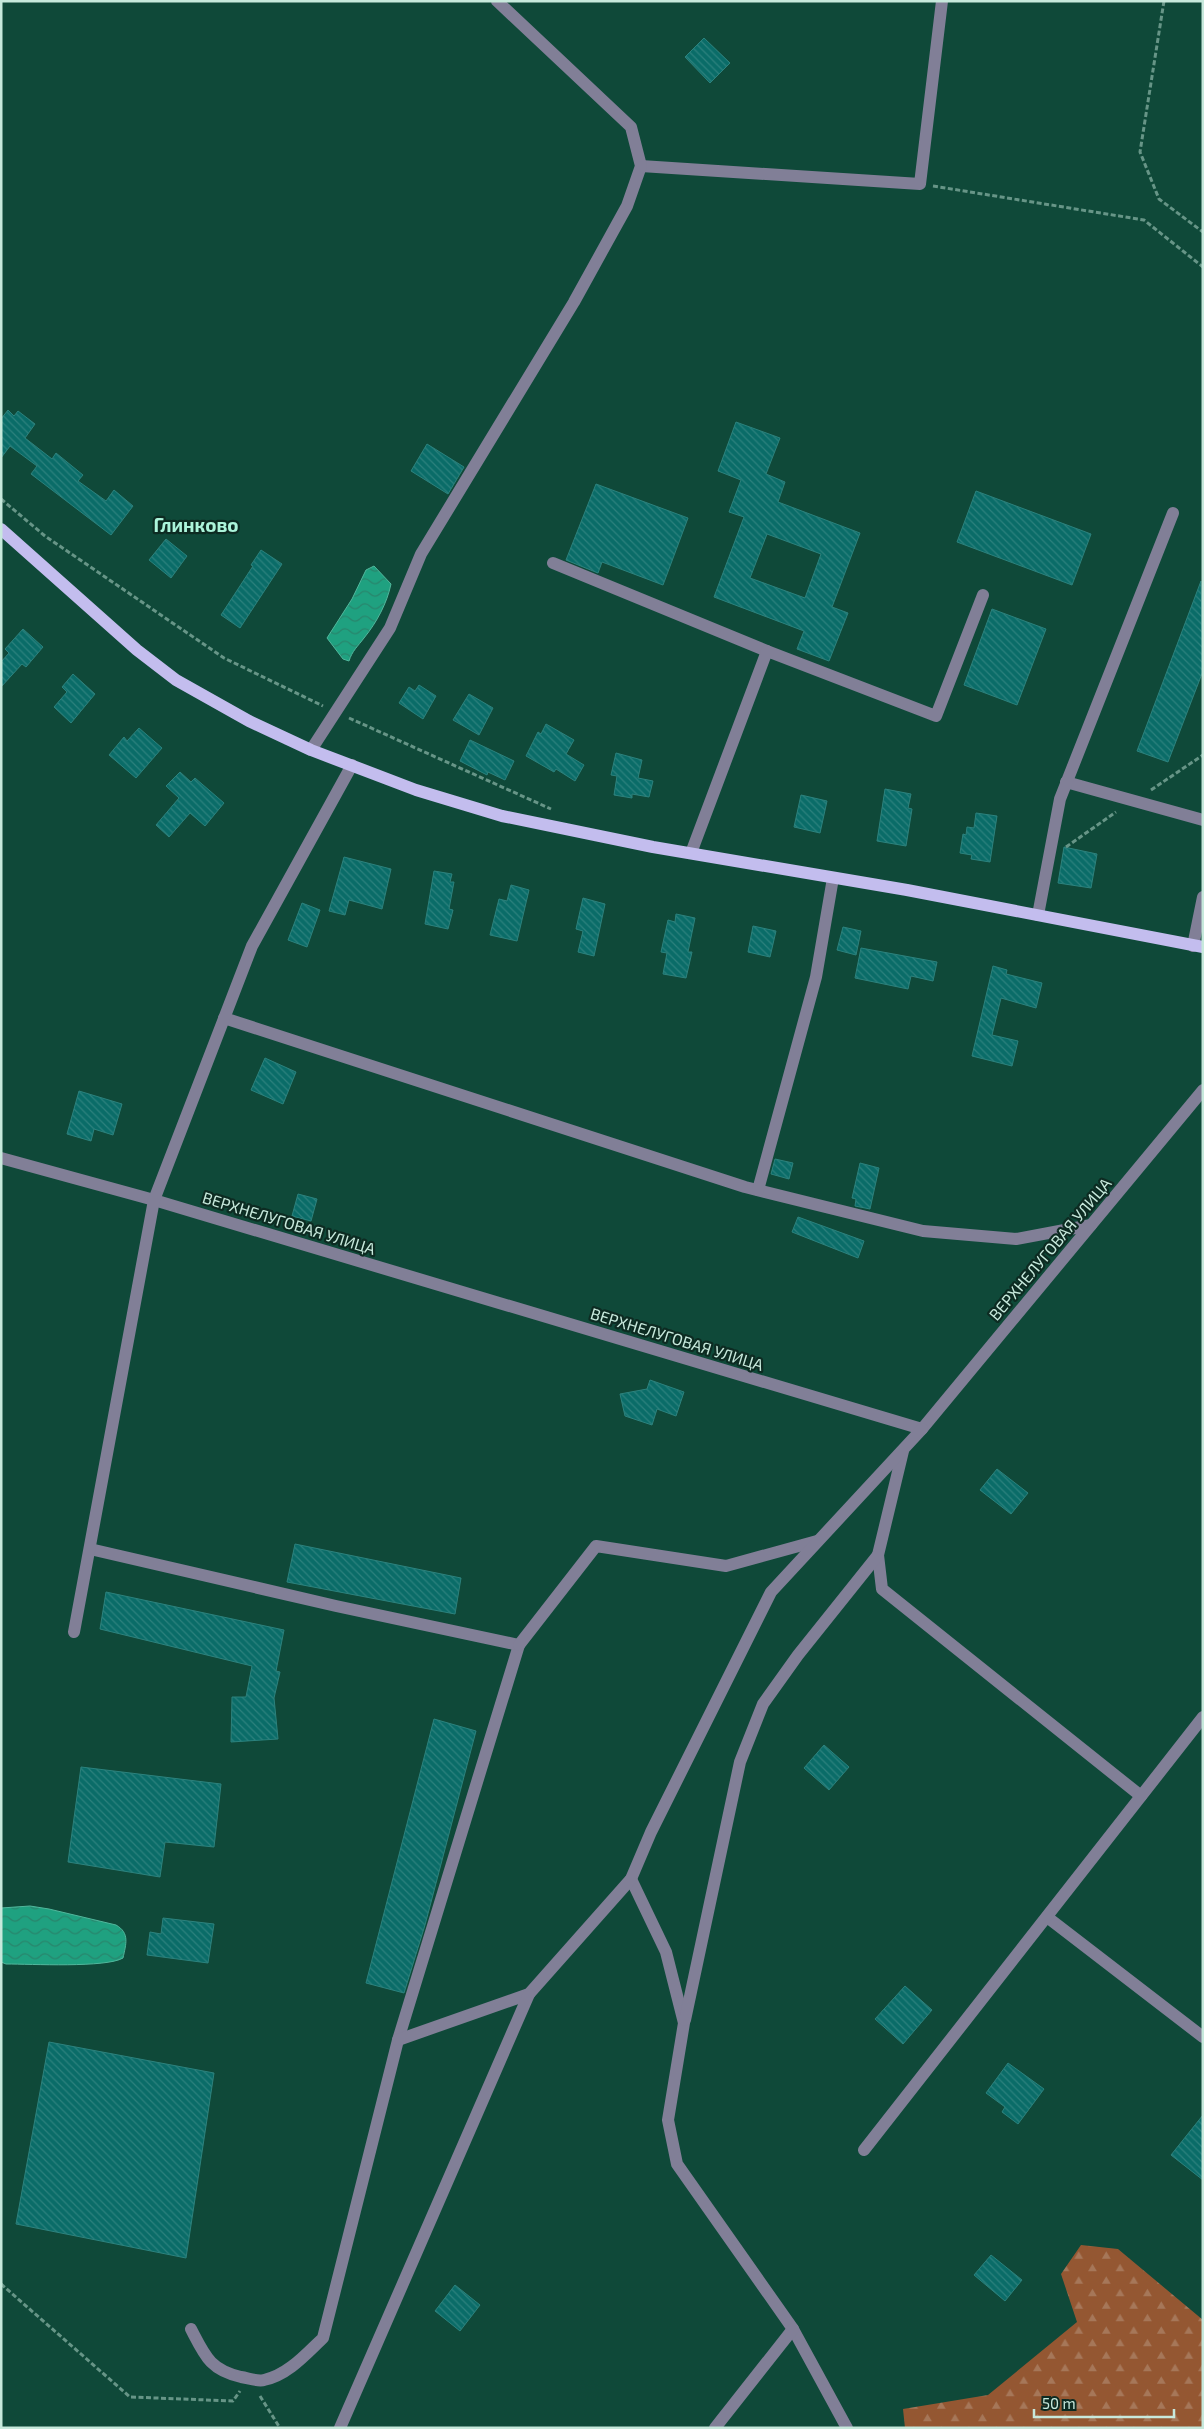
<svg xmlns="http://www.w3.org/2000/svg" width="1204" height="2429" font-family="'Exo 2',sans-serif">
	<defs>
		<pattern id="forest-firs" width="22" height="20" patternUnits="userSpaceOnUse" patternTransform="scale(1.25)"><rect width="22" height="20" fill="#945732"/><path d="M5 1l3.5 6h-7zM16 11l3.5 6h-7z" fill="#a67759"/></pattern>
		<pattern id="water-waves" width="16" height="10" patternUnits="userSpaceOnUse" patternTransform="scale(1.25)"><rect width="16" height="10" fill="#1fa180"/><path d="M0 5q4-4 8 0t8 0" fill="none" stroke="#28866d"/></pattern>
		<pattern id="building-back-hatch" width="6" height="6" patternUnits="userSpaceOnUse" patternTransform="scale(1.25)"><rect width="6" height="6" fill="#0a6c68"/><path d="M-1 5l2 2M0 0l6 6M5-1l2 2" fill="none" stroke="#2c817d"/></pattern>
	</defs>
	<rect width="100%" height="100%" fill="#0f4939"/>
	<path fill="url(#forest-firs)" d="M 1081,2245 L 1118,2249 L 1203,2320 L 1203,2428 L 905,2428 L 903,2409 L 988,2395 L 1077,2322 L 1061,2274 Z"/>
	<g fill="url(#water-waves)" stroke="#51b79c">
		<path d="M 374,566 L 391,584 C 387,603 377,622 364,638 C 358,646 352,651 349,661 L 343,659 L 327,638 L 352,599 L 366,570 Z"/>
		<path d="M 30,1906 L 49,1909 L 116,1925 C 130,1933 126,1944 123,1958 C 106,1968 31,1964 6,1964 L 1,1962 L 1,1908 Z"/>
	</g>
	<g fill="url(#building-back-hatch)" stroke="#2c827d" fill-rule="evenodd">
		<path d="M 704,38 L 730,63 L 710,83 L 685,57 Z"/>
		<path d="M 8,410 L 14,416 L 18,411 L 35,424 L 25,438 L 52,459 L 56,453 L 83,475 L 78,481 L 106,501 L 114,490 L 133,506 L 111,535 L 31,474 L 37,466 L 10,446 L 1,458 L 1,419 Z"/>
		<path d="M 736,422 L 780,438 L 766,474 L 785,482 L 778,502 L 860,533 L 832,607 L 848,613 L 829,661 L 797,649 L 804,631 L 714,597 L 744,517 L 729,512 L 741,480 L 718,471 ZM 767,534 L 821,554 L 805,598 L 750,578 Z"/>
		<path d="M 427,444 L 464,467 L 448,494 L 411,471 Z"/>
		<path d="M 596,484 L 688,518 L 663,585 L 602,562 L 598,573 L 566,560 Z"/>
		<path d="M 976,491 L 1091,534 L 1072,585 L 957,542 Z"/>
		<path d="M 166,539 L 187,556 L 171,578 L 149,560 Z"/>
		<path d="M 261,550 L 282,564 L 240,628 L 221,615 L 253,566 L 251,565 Z"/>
		<path d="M 1201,581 L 1203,671 L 1168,762 L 1137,751 Z"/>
		<path d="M 992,609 L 1046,629 L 1017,705 L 964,685 Z"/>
		<path d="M 23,629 L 43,647 L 26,667 L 22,664 L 1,687 L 1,662 L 9,653 L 5,649 Z"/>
		<path d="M 73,674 L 95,694 L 71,723 L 54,707 L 67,692 L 62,687 Z"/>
		<path d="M 419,685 L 436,696 L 423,719 L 399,703 L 409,687 L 415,691 Z"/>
		<path d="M 469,694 L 493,708 L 479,735 L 453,720 Z"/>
		<path d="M 546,724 L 574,740 L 566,754 L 584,765 L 575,781 L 556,769 L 554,772 L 526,756 L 538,732 L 541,734 Z"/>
		<path d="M 139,728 L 162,748 L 136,778 L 109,755 L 124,737 L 127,741 Z"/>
		<path d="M 470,740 L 514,761 L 505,780 L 488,772 L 487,775 L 460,761 Z"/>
		<path d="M 616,753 L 642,760 L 638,778 L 653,781 L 649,797 L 632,794 L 632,798 L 614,795 L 617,776 L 611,775 Z"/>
		<path d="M 180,772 L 191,782 L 195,778 L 224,803 L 205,826 L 190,813 L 169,837 L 156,825 L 179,798 L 166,786 Z"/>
		<path d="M 885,789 L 911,794 L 908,808 L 912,809 L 906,846 L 877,841 Z"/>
		<path d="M 801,795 L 827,801 L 820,833 L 794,827 Z"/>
		<path d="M 976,813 L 997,816 L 990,862 L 971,859 L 972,855 L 960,853 L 963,834 L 966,835 L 967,827 L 974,828 Z"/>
		<path d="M 1064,847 L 1097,854 L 1091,888 L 1058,883 Z"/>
		<path d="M 344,857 L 391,869 L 382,909 L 349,900 L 345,915 L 329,911 Z"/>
		<path d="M 434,871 L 452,874 L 450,882 L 454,882 L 449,909 L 453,910 L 448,929 L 425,924 Z"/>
		<path d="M 511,885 L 529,890 L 517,941 L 490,935 L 499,899 L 507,901 Z"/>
		<path d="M 583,898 L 605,904 L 594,956 L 578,952 L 583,931 L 576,929 Z"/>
		<path d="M 302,903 L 320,910 L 307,947 L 288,940 Z"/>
		<path d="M 676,914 L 695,918 L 688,952 L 692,952 L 686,978 L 663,974 L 667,953 L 661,952 L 668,920 L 675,922 Z"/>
		<path d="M 753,926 L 776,931 L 770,957 L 748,952 Z"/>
		<path d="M 843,927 L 861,931 L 856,955 L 837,950 Z"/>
		<path d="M 861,948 L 937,962 L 933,981 L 911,976 L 908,989 L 855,978 Z"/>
		<path d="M 993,966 L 1007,970 L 1006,974 L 1042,983 L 1036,1008 L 1001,998 L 992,1035 L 1018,1041 L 1012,1066 L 972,1056 Z"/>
		<path d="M 265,1058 L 296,1072 L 283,1104 L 251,1090 Z"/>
		<path d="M 79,1091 L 122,1104 L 113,1135 L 94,1129 L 91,1141 L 67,1134 Z"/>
		<path d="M 775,1159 L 793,1163 L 789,1179 L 771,1174 Z"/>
		<path d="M 860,1163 L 879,1168 L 870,1209 L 855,1206 L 856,1199 L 852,1198 Z"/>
		<path d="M 298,1194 L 317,1199 L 311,1221 L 292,1216 Z"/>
		<path d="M 798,1217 L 864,1241 L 858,1258 L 792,1232 Z"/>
		<path d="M 650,1380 L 684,1392 L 676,1416 L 657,1409 L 652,1425 L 625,1416 L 620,1394 L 647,1389 Z"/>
		<path d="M 997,1469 L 1028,1493 L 1011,1514 L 980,1490 Z"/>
		<path d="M 295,1544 L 461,1578 L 455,1614 L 287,1582 Z"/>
		<path d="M 106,1592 L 284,1630 L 276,1671 L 280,1672 L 274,1698 L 278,1739 L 231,1742 L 232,1697 L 246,1697 L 252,1666 L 100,1629 Z"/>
		<path d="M 434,1719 L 476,1731 L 425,1925 L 404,1993 L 366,1983 Z"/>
		<path d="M 824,1745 L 849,1767 L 829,1790 L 804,1768 Z"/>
		<path d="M 81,1767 L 221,1784 L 214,1847 L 165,1842 L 160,1877 L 68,1862 Z"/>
		<path d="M 163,1918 L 214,1924 L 208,1963 L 147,1955 L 150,1932 L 161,1934 Z"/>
		<path d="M 905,1986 L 932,2010 L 903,2044 L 875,2019 Z"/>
		<path d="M 49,2042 L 214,2073 L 186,2258 L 16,2224 Z"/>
		<path d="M 1008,2063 L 1044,2089 L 1018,2124 L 1002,2112 L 1005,2107 L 986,2093 Z"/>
		<path d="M 1203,2115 L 1203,2180 L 1171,2155 Z"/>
		<path d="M 991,2255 L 1022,2280 L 1005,2301 L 974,2275 Z"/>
		<path d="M 455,2285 L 480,2305 L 460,2331 L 435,2311 Z"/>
	</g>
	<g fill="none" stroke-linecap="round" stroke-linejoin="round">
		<g stroke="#679587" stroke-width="3" stroke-dasharray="5 2.5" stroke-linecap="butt">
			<path d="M 1164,1 L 1140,152 L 1159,199 L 1203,232"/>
			<path d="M 933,186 L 1144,220 L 1203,267"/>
			<path d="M 1,499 L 45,536 L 224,658 L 323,706"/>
			<path d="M 349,718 L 551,809"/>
			<path d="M 1151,790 L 1203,755"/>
			<path d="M 1066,847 L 1116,812"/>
			<path d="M 1,2284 L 130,2397 L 233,2401 L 240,2391"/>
			<path d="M 260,2396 L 280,2428"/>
		</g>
		<g stroke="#817f97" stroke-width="12">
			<path d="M 641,166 L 920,184 L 942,1"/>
			<path d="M 553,563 L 767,651"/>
			<path d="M 311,750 L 390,628 L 421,554 L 574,302 L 627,206 L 641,166 L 631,127 L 497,1"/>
			<path d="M 1066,782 L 1203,820"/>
			<path d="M 691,853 L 767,651 L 936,716 L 983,595"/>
			<path d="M 1038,915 L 1060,799 L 1173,513"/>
			<path d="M 1193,946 L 1203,897"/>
			<path d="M 224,1018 L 745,1187 L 923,1231 L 1016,1239 L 1091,1225"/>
			<path d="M 1,1158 L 154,1200 L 922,1429 L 1203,1090"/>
			<path d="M 758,1190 L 816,977 L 833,878"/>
			<path d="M 903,1451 L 878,1555 L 882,1589 L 1141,1796"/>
			<path d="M 90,1549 L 336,1606 L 519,1645 L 398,2040 L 323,2338 C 306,2354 288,2375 264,2380 C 258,2382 248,2378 241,2377 C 210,2370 205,2356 191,2329"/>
			<path d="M 74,1632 L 154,1200 L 252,946 L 352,765"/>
			<path d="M 519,1645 L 596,1546 L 726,1566 L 817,1541"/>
			<path d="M 631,1879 L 666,1952 L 684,2023 L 668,2120 L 677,2164 L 793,2329 L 847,2428"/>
			<path d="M 1047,1917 L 1203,2037"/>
			<path d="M 685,2020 L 740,1762 L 763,1704 L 798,1655 L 878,1555"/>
			<path d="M 398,2040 L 529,1994 L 631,1879 L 651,1832 L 771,1592 L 922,1429"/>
			<path d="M 864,2150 L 1203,1717"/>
			<path d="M 340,2428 L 529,1994"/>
			<path d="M 715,2428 L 793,2329"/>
		</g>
		<path stroke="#c3bdee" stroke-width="12" d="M 1,529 L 137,650 L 176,680 L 249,721 L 311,750 L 416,790 L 502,816 L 653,847 L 907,890 L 1203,947"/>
	</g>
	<g text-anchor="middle" stroke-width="4.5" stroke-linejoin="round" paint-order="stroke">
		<g font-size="16" fill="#c7e9dc" stroke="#0d2b22">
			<text transform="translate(289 1223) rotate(17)" y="6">ВЕРХНЕЛУГОВАЯ УЛИЦА</text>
			<text transform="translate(1050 1249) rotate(-50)" y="6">ВЕРХНЕЛУГОВАЯ УЛИЦА</text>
			<text transform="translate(677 1339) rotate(17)" y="6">ВЕРХНЕЛУГОВАЯ УЛИЦА</text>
		</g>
		<g font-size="19" font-weight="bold" fill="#abf4da" stroke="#0d2b22">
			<text x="196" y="532">Глинково</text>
		</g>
	</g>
	<rect width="1204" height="2429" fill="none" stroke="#c7e9dc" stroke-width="5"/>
	<path d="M1034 2409v8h140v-8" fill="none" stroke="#c7e9dc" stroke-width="2.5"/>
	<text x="1042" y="2409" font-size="15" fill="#c7e9dc" stroke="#0d2b22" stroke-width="4" paint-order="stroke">50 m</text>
</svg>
